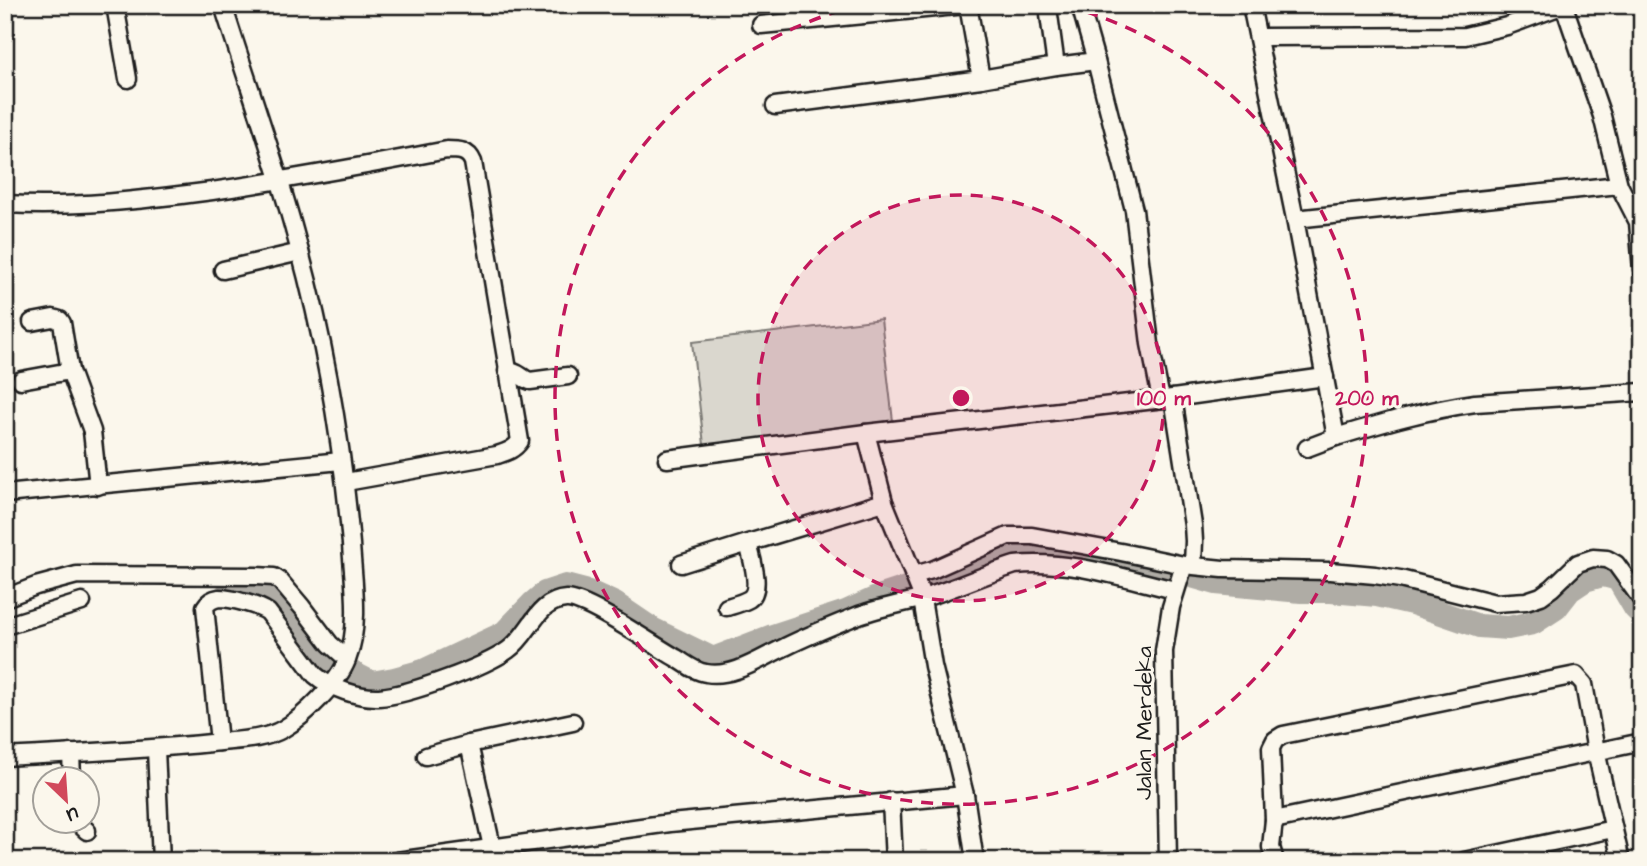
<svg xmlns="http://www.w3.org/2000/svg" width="1647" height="866" font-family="'Architects Daughter',sans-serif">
	<rect width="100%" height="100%" fill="#fbf7ec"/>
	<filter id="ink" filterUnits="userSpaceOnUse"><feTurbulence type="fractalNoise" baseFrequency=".0143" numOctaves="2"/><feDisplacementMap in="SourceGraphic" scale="14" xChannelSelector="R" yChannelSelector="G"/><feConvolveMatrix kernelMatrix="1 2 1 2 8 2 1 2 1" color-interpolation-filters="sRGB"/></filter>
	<g filter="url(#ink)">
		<path fill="#dad7ce" stroke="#7b7a75" stroke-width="2" d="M 881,319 L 894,430 L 705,453 L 692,342 Z"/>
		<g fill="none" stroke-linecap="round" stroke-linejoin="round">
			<path stroke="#afaca5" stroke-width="24" d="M 227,579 L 246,579 L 266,588 L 308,628 L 331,662 L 372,683 L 394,679 L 423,671 L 504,633 L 532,604 L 545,593 L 566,586 L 589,592 L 615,604 L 652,629 L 713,659 L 770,637 L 846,612 L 879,597 L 1021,550 L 1065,551 L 1126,564 L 1174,571 L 1216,583 L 1301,591 L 1331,591 L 1377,595 L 1412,603 L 1479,626 L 1508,628 L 1533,623 L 1556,608 L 1570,590 L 1585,580 L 1603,575 L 1618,579 L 1635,608 L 1642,615"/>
			<defs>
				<g id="minor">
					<path d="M 115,5 L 128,79"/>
					<path d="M 968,5 L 981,79"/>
					<path d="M 1080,5 L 1096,61 L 1134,210 L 1150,344 L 1161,399"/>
					<path d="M 1251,5 L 1295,219 L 1336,437 L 1307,448"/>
					<path d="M 1564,6 L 1602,116 L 1619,185 L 1638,222 L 1642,270"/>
					<path d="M 1049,15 L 1056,66"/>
					<path d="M 761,25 L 966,5"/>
					<path d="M 1259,37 L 1465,36 L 1507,26 L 1564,5"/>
					<path d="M 775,106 L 981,79 L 1056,66 L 1096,61"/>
					<path d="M 5,204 C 74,208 143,200 212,191 C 291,179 369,165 447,150 C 459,150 468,150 473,162 L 520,441 C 514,450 506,452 497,455 L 346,482"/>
					<path d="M 1295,219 L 1619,185"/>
					<path d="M 223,270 L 300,252"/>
					<path d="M 32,322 L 53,318 L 60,320 L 62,323 L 70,371 L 92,431 L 98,486"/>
					<path d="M 507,371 C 519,371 520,378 530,381 L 568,376"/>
					<path d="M 21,380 L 70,371"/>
					<path d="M 1173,398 L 1193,525 L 1194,541 L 1193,565"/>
					<path d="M 1336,437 C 1382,423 1427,410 1475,403 L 1642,392"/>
					<path d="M 667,459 L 866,433"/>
					<path d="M 5,494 L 341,461"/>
					<path d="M 681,564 L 748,543"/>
					<path d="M 914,575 L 932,570 L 1008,536 L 1032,536 L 1121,552 L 1184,565 L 1223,569 L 1330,571 L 1375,575 L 1400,579 L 1495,603 L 1526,601 L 1541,596 L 1552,588 L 1578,563 L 1593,558 L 1607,559 L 1616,564 L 1642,600"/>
					<path d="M 5,598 L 36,586 L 77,575 L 256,576 L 274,577 L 280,581 L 302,607 L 330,644 L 347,659"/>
					<path d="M 727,607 C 734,605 742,603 749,599 C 763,590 751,557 748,543 L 884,502"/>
					<path d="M 5,626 L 82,602"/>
					<path d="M 219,742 L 205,607 C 208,602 212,599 219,598 C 231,598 258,605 268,612 L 315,675 C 330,688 359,698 379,697 C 409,695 484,667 508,650 C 530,635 536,601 566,599 C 587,598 656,647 678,659 C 686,664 696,672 706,673 C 734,678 761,658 785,647 C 809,635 834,625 859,615 C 879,608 900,604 920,599 C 952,590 983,575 1015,565 C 1069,559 1123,578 1175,590"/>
					<path d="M 469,744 L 492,847"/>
					<path d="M 156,749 L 161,861"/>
					<path d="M 71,753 L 72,778"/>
					<path d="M 426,756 L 469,744 L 573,722"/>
					<path d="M 5,757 C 74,753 143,750 211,743 C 235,740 262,741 283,729 C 305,716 338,683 347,660 C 361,624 353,581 351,544 C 342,441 324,337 296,237 C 275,159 247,82 223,5"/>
					<path d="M 891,801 L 894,861"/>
					<path d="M 75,820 L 87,831"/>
					<path d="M 1274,820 L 1642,742"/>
					<path d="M 397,861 L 670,823 L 965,795"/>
					<path d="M 975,861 L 965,795 L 933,666 L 921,593 L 884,502 L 866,433 L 1173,398 L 1325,377"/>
					<path d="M 1168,861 L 1164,651 L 1171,607 L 1184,565"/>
					<path d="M 1275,861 L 1271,847 L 1274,820 L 1271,748 L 1275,740 L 1283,735 L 1576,675 L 1584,684 L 1596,751 L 1621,861"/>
					<path d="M 1464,861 L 1613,829"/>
				</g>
			</defs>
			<use href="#minor" stroke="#1c1c1c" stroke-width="21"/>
			<use href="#minor" stroke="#fbf7ec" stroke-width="16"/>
		</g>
	</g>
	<circle cx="961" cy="398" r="203" fill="#c2185b" fill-opacity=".12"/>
	<g fill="none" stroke="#c2185b" stroke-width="3.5" stroke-dasharray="12 9">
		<circle cx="961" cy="398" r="203"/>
		<path d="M1066 6A406 406 0 1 1 856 6"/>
	</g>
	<g text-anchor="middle" stroke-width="6" stroke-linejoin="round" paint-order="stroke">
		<g font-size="23" fill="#1c1c1c" stroke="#fbf7ec">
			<text transform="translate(1143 723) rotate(-90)" y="8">Jalan Merdeka</text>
		</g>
	</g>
	<circle cx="961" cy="398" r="10" fill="#c2185b" stroke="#fbf7ec" stroke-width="3.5"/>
	<g font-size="21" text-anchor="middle" font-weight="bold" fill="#c2185b" stroke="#fbf7ec" stroke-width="6" stroke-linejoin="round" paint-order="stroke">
		<text x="1164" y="405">100 m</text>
		<text x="1367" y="405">200 m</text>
	</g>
	<rect width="1647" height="866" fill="none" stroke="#fbf7ec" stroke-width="28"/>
	<rect x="14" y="14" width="1619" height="838" fill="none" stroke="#1c1c1c" stroke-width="2.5" filter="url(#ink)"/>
	<g transform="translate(66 800) rotate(155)"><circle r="33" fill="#fbf7ec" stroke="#a29f99" stroke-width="2"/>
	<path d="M0-5L12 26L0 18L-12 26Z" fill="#d1495b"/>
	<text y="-10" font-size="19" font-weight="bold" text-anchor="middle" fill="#1c1c1c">U</text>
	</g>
</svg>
